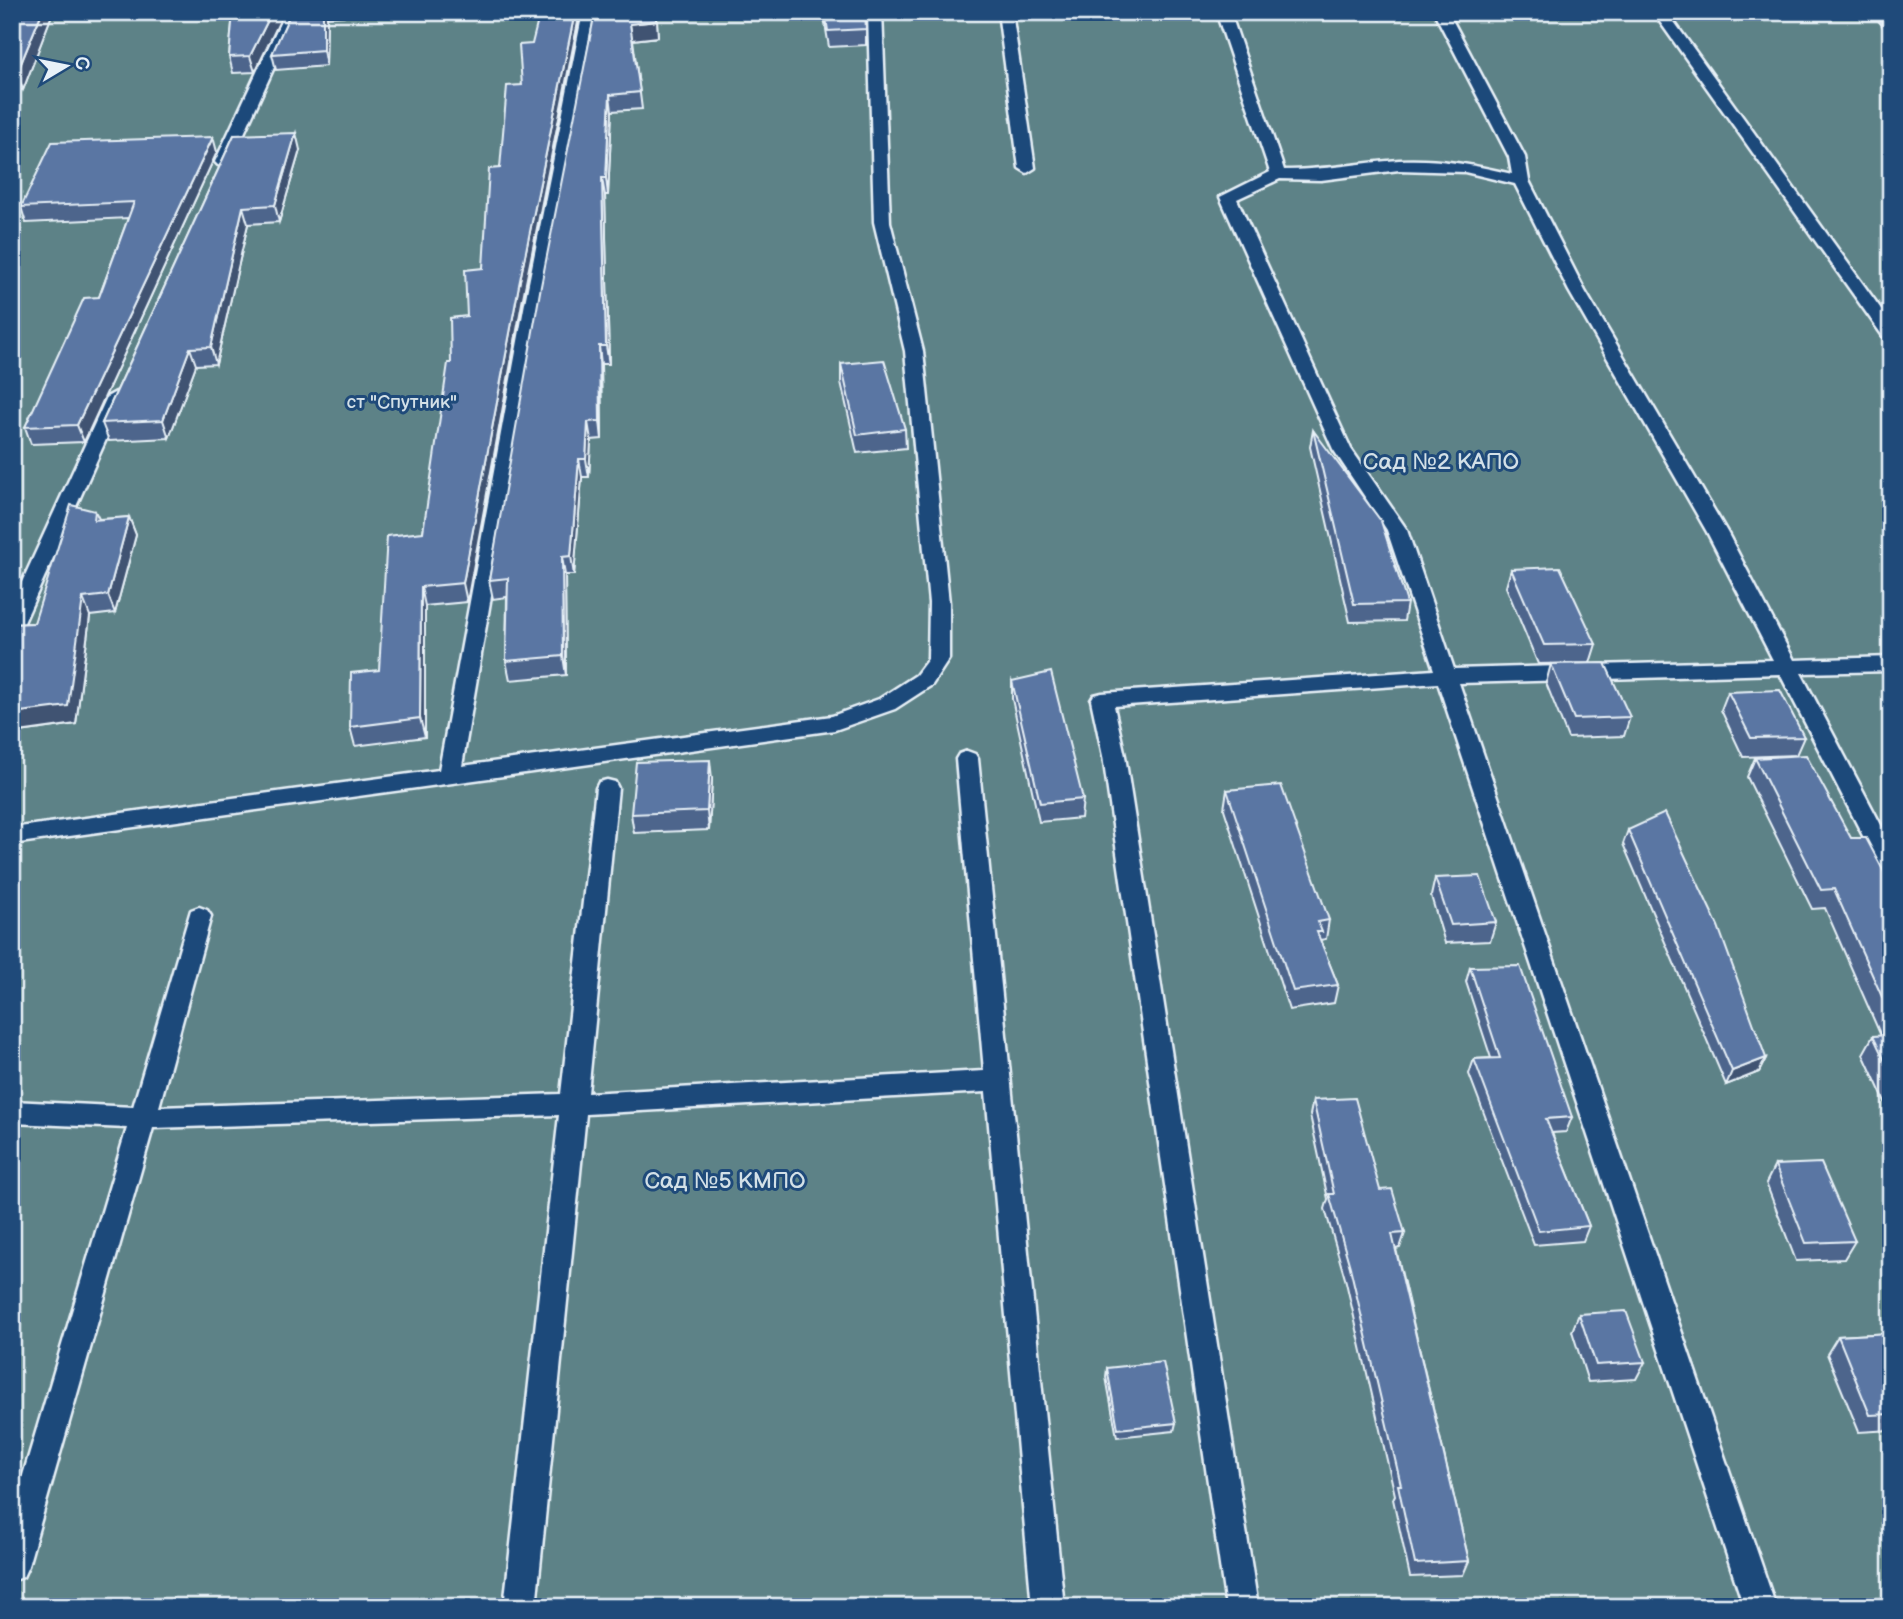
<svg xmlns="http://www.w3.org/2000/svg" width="1903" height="1619" font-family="'Balsamiq Sans',sans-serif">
	<rect width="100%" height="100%" fill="#2e5585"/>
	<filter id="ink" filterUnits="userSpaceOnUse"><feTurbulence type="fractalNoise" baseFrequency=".0143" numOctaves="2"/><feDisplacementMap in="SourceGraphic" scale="14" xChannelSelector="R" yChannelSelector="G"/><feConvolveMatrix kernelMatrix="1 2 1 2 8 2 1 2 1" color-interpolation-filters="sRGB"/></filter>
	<g filter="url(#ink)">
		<rect fill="#5d8287" stroke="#a2bac0" stroke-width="2" x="12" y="12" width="1879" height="1595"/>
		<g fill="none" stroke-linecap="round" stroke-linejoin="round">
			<defs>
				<g id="lane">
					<path d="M 285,12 L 299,12 L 231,162 L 223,167 L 218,165 L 215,162 Z"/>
					<path d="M 583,12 L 597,12 L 541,303 L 462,766 L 832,716 L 879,699 L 916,675 L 928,659 L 929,603 L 905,351 L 874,222 L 868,12 L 882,12 L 890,222 L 923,351 L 949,603 L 949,659 L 932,685 L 895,709 L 835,730 L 12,844 L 12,828 L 439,770 L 525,303 Z"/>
					<path d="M 998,12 L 1012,12 L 1035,168 L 1027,173 L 1019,168 Z"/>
					<path d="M 1216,12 L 1230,12 L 1284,170 C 1325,170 1359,163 1399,160 C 1438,158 1475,165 1512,174 L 1509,157 L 1434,12 L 1448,12 L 1525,157 L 1529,181 L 1585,291 L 1727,532 L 1794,660 L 1891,657 L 1891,671 L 1801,673 L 1891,844 L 1891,875 L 1883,873 L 1879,867 L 1780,674 L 1459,683 L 1776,1607 L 1744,1607 L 1438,683 L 1114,706 L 1125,756 L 1258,1607 L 1226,1607 L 1103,756 L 1091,700 L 1094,695 L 1102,693 L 1434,670 L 1387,530 L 1333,449 L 1220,197 L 1270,172 ZM 1399,170 L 1465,172 L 1515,184 L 1569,291 L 1707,532 L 1773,660 L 1454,669 L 1407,530 L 1351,449 L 1237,199 L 1280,179 L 1321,180 Z"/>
					<path d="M 1653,12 L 1667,12 L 1891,323 L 1891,340 L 1885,339 Z"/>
					<path d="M 1873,12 L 1887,12 L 1891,16 L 1891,29 L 1886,28 Z"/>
					<path d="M 116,392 L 125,397 L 22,627 L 19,632 L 12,634 L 12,604 L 107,397 Z"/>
					<path d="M 967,751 L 975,754 L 978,759 L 1064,1607 L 1032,1607 L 986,1092 L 586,1114 L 536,1607 L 504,1607 L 559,1115 L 153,1128 L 28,1566 L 23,1577 L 12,1581 L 12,1512 L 127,1128 L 12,1123 L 12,1101 L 133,1107 L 191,910 L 199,907 L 207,910 L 211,916 L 159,1107 L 561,1094 L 596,788 L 599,782 L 607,780 L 615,782 L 618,788 L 588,1093 L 984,1071 L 956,759 L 959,754 Z"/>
				</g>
			</defs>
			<use href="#lane" stroke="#e8f1f8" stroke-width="5"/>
			<use href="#lane" fill="#1f4a7a" fill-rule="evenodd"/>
		</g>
		<g fill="#4d658c" stroke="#e8f1f8" stroke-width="2">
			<path d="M 12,12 L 53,12 L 23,90 L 12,90 Z"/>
			<path d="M 233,12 L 284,12 L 255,72 L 233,73 L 229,57 Z"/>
			<path d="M 291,12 L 345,12 L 344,16 L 327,17 L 326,66 L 276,70 L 272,54 Z"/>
			<path d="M 595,12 L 657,21 L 658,37 L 633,40 L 642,109 L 612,111 L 608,195 L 605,195 L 609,364 L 601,364 L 602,439 L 591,440 L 589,477 L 582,477 L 574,575 L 565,575 L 566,675 L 510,680 L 506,661 L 507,597 L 493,599 L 489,580 Z"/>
			<path d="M 823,12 L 866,12 L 866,45 L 829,47 Z"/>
			<path d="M 532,44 L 522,303 L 467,602 L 425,606 L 425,737 L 355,746 L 350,727 L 379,670 L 423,532 L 451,363 L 483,268 L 500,168 Z"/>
			<path d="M 234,135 L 300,150 L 279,222 L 248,224 L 216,364 L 196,365 L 169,438 L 109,441 L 102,423 Z"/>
			<path d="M 217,152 L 84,442 L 31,444 L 25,427 L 99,297 L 128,218 L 26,223 L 21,207 Z"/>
			<path d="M 841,364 L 905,429 L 906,448 L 857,453 L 841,382 Z"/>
			<path d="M 1313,430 L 1407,603 L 1404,621 L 1350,622 L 1310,447 Z"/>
			<path d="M 95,511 L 99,519 L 129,517 L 136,535 L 115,613 L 90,616 L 76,724 L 12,733 L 12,624 L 34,623 Z"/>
			<path d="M 1511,569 L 1596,644 L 1590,663 L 1538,664 L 1506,587 Z"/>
			<path d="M 1551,664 L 1630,717 L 1624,736 L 1568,738 L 1546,683 Z"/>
			<path d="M 1012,681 L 1083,799 L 1081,818 L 1039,822 L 1012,699 Z"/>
			<path d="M 1728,692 L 1804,737 L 1796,755 L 1743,757 L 1721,710 Z"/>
			<path d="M 1755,758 L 1851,838 L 1891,885 L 1891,1115 L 1863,1054 L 1873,1036 L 1881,1036 L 1825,908 L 1812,909 L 1747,777 Z"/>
			<path d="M 712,779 L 709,830 L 634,833 L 631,814 Z"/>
			<path d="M 1227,790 L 1329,920 L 1326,939 L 1320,940 L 1338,985 L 1334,1003 L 1289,1010 L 1224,809 Z"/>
			<path d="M 1628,830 L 1766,1058 L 1759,1072 L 1726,1085 L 1623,844 Z"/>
			<path d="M 1435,878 L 1496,922 L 1490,941 L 1445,943 L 1431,896 Z"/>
			<path d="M 1470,967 L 1572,1117 L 1566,1132 L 1552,1133 L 1589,1226 L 1583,1241 L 1534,1245 L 1469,1074 L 1474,1059 L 1491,1058 L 1466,982 Z"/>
			<path d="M 1313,1100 L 1380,1190 L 1405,1233 L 1400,1248 L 1396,1249 L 1469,1561 L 1463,1575 L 1410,1577 L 1393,1499 L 1395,1495 L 1346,1282 L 1325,1209 L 1328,1199 L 1310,1115 Z"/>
			<path d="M 1775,1165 L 1855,1241 L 1844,1259 L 1796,1261 L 1766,1183 Z"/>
			<path d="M 1579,1314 L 1645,1362 L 1636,1379 L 1588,1382 L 1572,1331 Z"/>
			<path d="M 1891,1333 L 1891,1430 L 1859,1432 L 1827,1354 L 1838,1336 Z"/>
			<path d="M 1107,1368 L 1176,1423 L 1174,1431 L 1117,1437 L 1106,1377 Z"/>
		</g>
		<g fill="#3f5372" stroke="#e8f1f8" stroke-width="2">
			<path d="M 42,12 L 53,12 L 23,90 L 17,73 Z"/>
			<path d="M 272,12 L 284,12 L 255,72 L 250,56 Z"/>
			<path d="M 323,12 L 326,12 L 327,17 L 326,66 L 323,50 Z"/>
			<path d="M 575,12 L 580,12 L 522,303 L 467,602 L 463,583 L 519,285 Z"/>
			<path d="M 657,21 L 658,37 L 632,40 L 630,24 Z"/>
			<path d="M 610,95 L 612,111 L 608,195 L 606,178 Z"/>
			<path d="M 296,133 L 300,150 L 279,222 L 275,205 Z"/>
			<path d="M 213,137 L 217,152 L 84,442 L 77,425 Z"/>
			<path d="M 602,178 L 605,195 L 609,364 L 606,346 Z"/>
			<path d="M 243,207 L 248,224 L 216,364 L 211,347 Z"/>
			<path d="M 599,346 L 601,364 L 602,439 L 600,421 Z"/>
			<path d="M 190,348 L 196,365 L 169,438 L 163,420 Z"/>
			<path d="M 588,422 L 591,440 L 589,477 L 586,459 Z"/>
			<path d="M 579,459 L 582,477 L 574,575 L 571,556 Z"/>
			<path d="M 129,517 L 136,535 L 115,613 L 108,595 Z"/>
			<path d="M 562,557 L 565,575 L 566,675 L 563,656 Z"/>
			<path d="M 421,587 L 425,606 L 425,737 L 420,718 Z"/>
			<path d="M 83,598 L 90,616 L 76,724 L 12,733 L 12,713 Z"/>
			<path d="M 710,760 L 712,779 L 709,830 L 707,811 Z"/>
			<path d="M 1766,1058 L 1759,1072 L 1726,1085 L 1732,1071 Z"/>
		</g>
		<g fill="#5a76a3" stroke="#e8f1f8" stroke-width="2">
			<path d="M 12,12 L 42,12 L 17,73 L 12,74 Z"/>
			<path d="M 233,12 L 272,12 L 250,56 L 229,57 Z"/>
			<path d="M 291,12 L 323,12 L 323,50 L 272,54 Z"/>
			<path d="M 540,12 L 575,12 L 519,285 L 463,583 L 421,587 L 420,718 L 350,727 L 351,673 L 379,670 L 387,536 L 423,532 L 448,363 L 451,363 L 450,318 L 467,316 L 465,270 L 483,268 L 489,169 L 500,168 L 507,86 L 522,85 L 519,45 L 532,44 Z"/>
			<path d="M 595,12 L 653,12 L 657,21 L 630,24 L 640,92 L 610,95 L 606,178 L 602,178 L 606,346 L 599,346 L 600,421 L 588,422 L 586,459 L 579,459 L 571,556 L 562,557 L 563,656 L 506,661 L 508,578 L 489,580 L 541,286 Z"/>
			<path d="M 825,12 L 865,12 L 866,29 L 828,31 Z"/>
			<path d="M 296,133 L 275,205 L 243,207 L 211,347 L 190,348 L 163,420 L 102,423 L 234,135 Z"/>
			<path d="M 213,137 L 77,425 L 25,427 L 84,298 L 99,297 L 134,202 L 21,207 L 52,142 Z"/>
			<path d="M 884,360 L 905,429 L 857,435 L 841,364 Z"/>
			<path d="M 1313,430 L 1381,521 L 1407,603 L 1354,604 Z"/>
			<path d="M 71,505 L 95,511 L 94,520 L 129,517 L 108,595 L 83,598 L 68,706 L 12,713 L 12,624 L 34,623 Z"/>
			<path d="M 1560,567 L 1596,644 L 1544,645 L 1511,569 Z"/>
			<path d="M 1605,663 L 1630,717 L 1574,719 L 1551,664 Z"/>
			<path d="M 1051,672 L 1083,799 L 1040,803 L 1012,681 Z"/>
			<path d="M 1780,690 L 1804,737 L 1751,738 L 1728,692 Z"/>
			<path d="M 1806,755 L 1851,838 L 1866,838 L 1891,885 L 1891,1017 L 1834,889 L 1821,890 L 1755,758 Z"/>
			<path d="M 710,760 L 707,811 L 631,814 L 636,762 Z"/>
			<path d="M 1281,785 L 1329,920 L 1318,922 L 1322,932 L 1317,932 L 1338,985 L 1293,991 L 1227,790 Z"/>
			<path d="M 1665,813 L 1718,926 L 1766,1058 L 1732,1071 L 1628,830 Z"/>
			<path d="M 1480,876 L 1496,922 L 1451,925 L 1435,878 Z"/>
			<path d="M 1520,966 L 1572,1117 L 1546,1119 L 1589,1226 L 1539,1231 L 1474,1059 L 1500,1058 L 1470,967 Z"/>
			<path d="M 1891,1035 L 1891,1074 L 1873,1036 Z"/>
			<path d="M 1355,1098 L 1380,1190 L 1392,1189 L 1405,1233 L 1392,1234 L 1469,1561 L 1415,1564 L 1398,1485 L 1401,1485 L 1350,1267 L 1329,1194 L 1334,1194 L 1313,1100 Z"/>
			<path d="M 1821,1163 L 1855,1241 L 1806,1243 L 1775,1165 Z"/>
			<path d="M 1626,1311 L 1645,1362 L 1596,1365 L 1579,1314 Z"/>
			<path d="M 1891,1333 L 1891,1414 L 1870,1415 L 1838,1336 Z"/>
			<path d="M 1163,1362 L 1176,1423 L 1118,1429 L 1107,1368 Z"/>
		</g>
	</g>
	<g text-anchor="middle" stroke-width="6" stroke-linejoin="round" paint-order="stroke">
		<g font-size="19" fill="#d3e0e7" stroke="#1f4a7a">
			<text x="402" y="408">ст "Спутник"</text>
		</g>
		<g font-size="23" fill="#d3e0e7" stroke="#1f4a7a">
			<text x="1441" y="469">Сад №2 КАПО</text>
			<text x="725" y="1188">Сад №5 КМПО</text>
		</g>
	</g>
	<rect width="1903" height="1619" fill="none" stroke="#1f4a7a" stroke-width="42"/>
	<rect x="21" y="21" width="1861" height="1577" fill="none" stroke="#e8f1f8" stroke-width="2.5" filter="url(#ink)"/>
	<g transform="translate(66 66) rotate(80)" stroke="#1f4a7a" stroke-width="5" paint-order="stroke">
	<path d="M0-5L12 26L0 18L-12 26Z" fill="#e8f1f8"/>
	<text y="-10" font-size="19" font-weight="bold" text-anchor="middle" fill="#e8f1f8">С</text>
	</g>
</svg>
